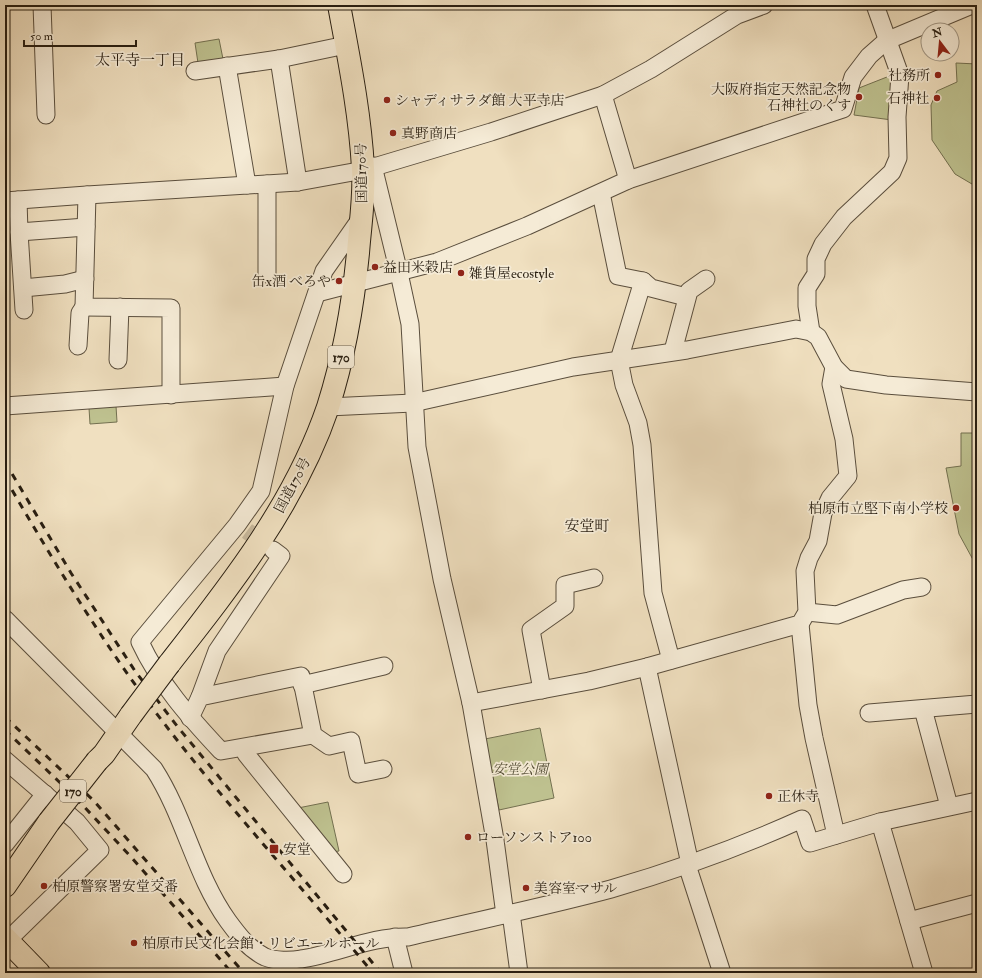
<svg xmlns="http://www.w3.org/2000/svg" width="982" height="978" font-family="'IM FELL Double Pica','Noto Serif JP',serif">
	<rect width="100%" height="100%" fill="#f0e0c0"/>
	<filter id="stains"><feTurbulence type="fractalNoise" baseFrequency=".005" numOctaves="4"/><feColorMatrix values="0 0 0 0 .2 0 0 0 0 .09 0 0 0 0 .02 0 0 0 .5 -.17"/></filter>
	<radialGradient id="worn" r=".72"><stop offset=".6" stop-color="#630" stop-opacity="0"/><stop offset="1" stop-color="#630" stop-opacity=".3"/></radialGradient>
	<g fill="#bec18f" stroke="#737050">
		<path d="M 219,39 L 223,59 L 198,63 L 195,43 Z"/>
		<path d="M 956,63 L 977,64 L 977,187 L 955,174 L 932,140 L 931,105 L 937,91 L 957,82 Z"/>
		<path d="M 892,75 L 892,120 L 854,115 L 859,88 Z"/>
		<path d="M 116,406 L 117,422 L 90,424 L 89,408 Z"/>
		<path d="M 961,433 L 977,433 L 977,567 L 959,534 L 946,468 L 961,466 Z"/>
		<path d="M 540,728 L 554,798 L 499,810 L 485,739 Z"/>
		<path d="M 328,802 L 339,851 L 333,852 L 298,808 Z"/>
	</g>
	<g fill="none" stroke-linecap="round" stroke-linejoin="round">
		<path stroke="#c8b99d" stroke-width="17" stroke-dasharray="17 8" stroke-linecap="butt" d="M 247,531 L 270,548"/>
		<defs>
			<g id="street">
				<path d="M 42,5 L 46,115"/>
				<path d="M 279,59 L 298,182"/>
				<path d="M 227,66 L 247,185"/>
				<path d="M 195,71 L 279,59 L 346,45"/>
				<path d="M 603,95 L 628,180"/>
				<path d="M 373,166 L 399,273 L 410,324 L 417,447 L 442,579 L 471,703 L 495,840 L 505,915"/>
				<path d="M 601,193 L 618,276 L 643,281 L 651,288 L 686,297"/>
				<path d="M 87,195 L 84,307 L 171,308 L 171,395"/>
				<path d="M 18,200 L 19,232 L 86,227"/>
				<path d="M 5,201 L 87,195 L 298,182 L 364,170 L 491,132 L 603,95 L 651,69 L 737,15 L 764,5"/>
				<path d="M 19,232 L 24,310"/>
				<path d="M 267,274 L 267,184"/>
				<path d="M 643,281 L 619,360 L 624,385 L 638,423 L 642,445 L 653,593 L 671,660"/>
				<path d="M 23,288 L 65,284 L 85,279"/>
				<path d="M 317,293 L 437,262 L 527,226 L 628,180 L 843,109 L 853,77 L 869,56 L 886,41 L 972,5"/>
				<path d="M 811,332 L 807,306 L 807,288 L 816,274 L 816,259 L 823,244 L 844,217 L 892,172 L 898,158 L 897,117 L 900,75 L 875,5"/>
				<path d="M 78,346 L 80,313 L 84,307"/>
				<path d="M 673,351 L 689,291 L 706,279"/>
				<path d="M 118,360 L 120,307"/>
				<path d="M 5,406 L 285,386"/>
				<path d="M 328,407 L 413,403 L 573,367 L 687,350 L 796,329 L 811,332 L 818,337 L 834,367 L 846,379 L 886,385 L 977,392"/>
				<path d="M 807,612 L 837,615 L 903,590 L 922,587"/>
				<path d="M 5,619 L 154,769 C 185,817 195,875 228,921 C 239,936 249,949 265,957 C 275,961 291,961 301,959 C 337,954 371,936 408,937 C 475,921 544,907 611,889 C 676,870 740,847 802,819 L 810,843 L 880,822 L 977,801"/>
				<path d="M 800,624 L 808,705 L 814,738 L 836,835"/>
				<path d="M 647,667 L 690,864"/>
				<path d="M 302,685 L 384,666"/>
				<path d="M 542,690 L 531,630 L 565,606 L 565,585 L 594,578"/>
				<path d="M 200,697 L 217,651 L 281,556 L 273,550"/>
				<path d="M 471,703 L 589,681 L 647,667 L 800,624 L 807,612 L 805,571 L 809,558 L 818,541 L 823,513 L 830,498 L 848,476 L 844,439 L 831,384 L 834,367"/>
				<path d="M 923,709 L 949,806"/>
				<path d="M 869,713 L 977,704"/>
				<path d="M 190,718 L 200,697 L 301,676 L 313,735 L 329,746 L 351,741 L 358,774 L 383,769"/>
				<path d="M 313,735 L 221,751 C 190,718 159,683 140,642 L 237,525 L 261,491 L 285,386 L 324,271 L 361,218"/>
				<path d="M 246,754 L 343,874"/>
				<path d="M 5,760 L 77,822 L 100,850 L 8,940"/>
				<path d="M 880,822 L 924,973"/>
				<path d="M 5,844 L 45,794"/>
				<path d="M 687,865 L 722,973"/>
				<path d="M 511,913 L 519,973"/>
				<path d="M 909,921 L 977,903"/>
				<path d="M 395,937 L 404,973"/>
			</g>
			<g id="highway">
				<path d="M 169,664 C 231,585 295,504 328,407 C 344,357 353,305 358,253 C 360,225 365,196 363,168 C 360,113 349,59 339,5"/>
				<path d="M 97,761 L 104,754 L 131,715"/>
				<path d="M 5,886 L 49,822"/>
				<path d="M 5,938 L 39,973"/>
			</g>
		</defs>
		<use href="#street" stroke="#5a4e3d" stroke-width="19"/>
		<use href="#highway" stroke="#281e11" stroke-width="24"/>
		<use href="#street" stroke="#f5ebd6" stroke-width="17"/>
		<use href="#highway" stroke="#f0e0c0" stroke-width="22"/>
		<g stroke="#281e11" stroke-width="3" stroke-dasharray="7 7" stroke-linecap="butt">
			<path d="M 5,462 L 71,573 L 135,671 L 177,726 L 381,973"/>
			<path d="M 5,478 C 44,545 84,612 129,676 C 203,780 292,875 373,973"/>
			<path d="M 5,717 L 94,801 L 244,973"/>
			<path d="M 5,730 L 76,798 L 132,858 L 232,973"/>
		</g>
		<defs>
			<g id="highway-bridge">
				<path d="M 131,715 L 169,664"/>
				<path d="M 49,822 L 97,761"/>
			</g>
		</defs>
		<use href="#highway-bridge" stroke="#281e11" stroke-width="24" stroke-linecap="butt"/>
		<use href="#highway-bridge" stroke="#f0e0c0" stroke-width="22"/>
	</g>
	<g fill="#8f2418" stroke="#f5ebd6" stroke-width="1.5">
		<circle cx="938" cy="75" r="4"/>
		<circle cx="859" cy="97" r="4"/>
		<circle cx="937" cy="98" r="4"/>
		<circle cx="387" cy="100" r="4"/>
		<circle cx="393" cy="133" r="4"/>
		<circle cx="375" cy="267" r="4"/>
		<circle cx="461" cy="273" r="4"/>
		<circle cx="339" cy="281" r="4"/>
		<circle cx="956" cy="508" r="4"/>
		<circle cx="769" cy="796" r="4"/>
		<circle cx="468" cy="837" r="4"/>
		<rect x="269" y="844" width="10" height="10" rx="2"/>
		<circle cx="44" cy="886" r="4"/>
		<circle cx="526" cy="888" r="4"/>
		<circle cx="134" cy="943" r="4"/>
	</g>
	<g text-anchor="middle" stroke-width="3.5" stroke-linejoin="round" paint-order="stroke">
		<g fill="#f5ebd6" stroke="#665c4c" stroke-width="1">
			<rect x="328" y="346" width="26" height="22" rx="3"/>
			<rect x="60" y="780" width="26" height="22" rx="3"/>
		</g>
		<g font-size="13" font-weight="bold" fill="#281e11">
			<text x="341" y="362">170</text>
			<text x="73" y="796">170</text>
		</g>
		<g font-size="14" fill="#281e11" stroke="#f5ebd6" text-anchor="start">
			<text x="930" y="80" text-anchor="end">社務所</text>
			<text x="851" y="94" text-anchor="end">大阪府指定天然記念物<tspan x="851" dy="16">石神社のくす</tspan></text>
			<text x="929" y="103" text-anchor="end">石神社</text>
			<text x="395" y="105">シャディサラダ館 大平寺店</text>
			<text x="401" y="138">真野商店</text>
			<text x="383" y="272">益田米穀店</text>
			<text x="469" y="278">雑貨屋ecostyle</text>
			<text x="331" y="286" text-anchor="end">缶x酒 べろや</text>
			<text x="948" y="513" text-anchor="end">柏原市立堅下南小学校</text>
			<text x="777" y="801">正休寺</text>
			<text x="476" y="842">ローソンストア100</text>
			<text x="283" y="854">安堂</text>
			<text x="52" y="891">柏原警察署安堂交番</text>
			<text x="534" y="893">美容室マサル</text>
			<text x="142" y="948">柏原市民文化会館・リビエールホール</text>
		</g>
		<g font-size="14" fill="#281e11" stroke="#f5ebd6">
			<text transform="translate(361 173) rotate(-91)" y="5">国道170号</text>
			<text transform="translate(292 485) rotate(-62)" y="5">国道170号</text>
		</g>
		<g font-size="14" font-style="italic" fill="#554f37" stroke="#f5ebd6">
			<text x="520" y="774">安堂公園</text>
		</g>
		<g font-size="15" fill="#281e11" stroke="#f5ebd6">
			<text x="140" y="65">太平寺一丁目</text>
			<text x="587" y="531">安堂町</text>
		</g>
	</g>
	<rect width="982" height="978" fill="none" stroke="#f0e0c0" stroke-width="20"/>
	<rect x="6" y="6" width="970" height="966" fill="none" stroke="#281e11" stroke-width="2"/>
	<rect x="10" y="10" width="962" height="958" fill="none" stroke="#281e11"/>
	<g transform="translate(940 42) rotate(344)"><circle r="19" fill="#f5ebd6" stroke="#a39987"/>
	<path d="M0-3L7 15L0 10L-7 15Z" fill="#8f2418"/>
	<text y="-6" font-size="11" font-weight="bold" text-anchor="middle" fill="#281e11">N</text>
	</g>
	<path d="M24 40v6h112v-6" fill="none" stroke="#281e11" stroke-width="2"/>
	<text x="30" y="40" font-size="12" fill="#281e11" stroke="#f5ebd6" stroke-width="3" paint-order="stroke">50 m</text>
	<rect width="100%" height="100%" filter="url(#stains)"/>
	<rect width="100%" height="100%" fill="url(#worn)"/>
</svg>
